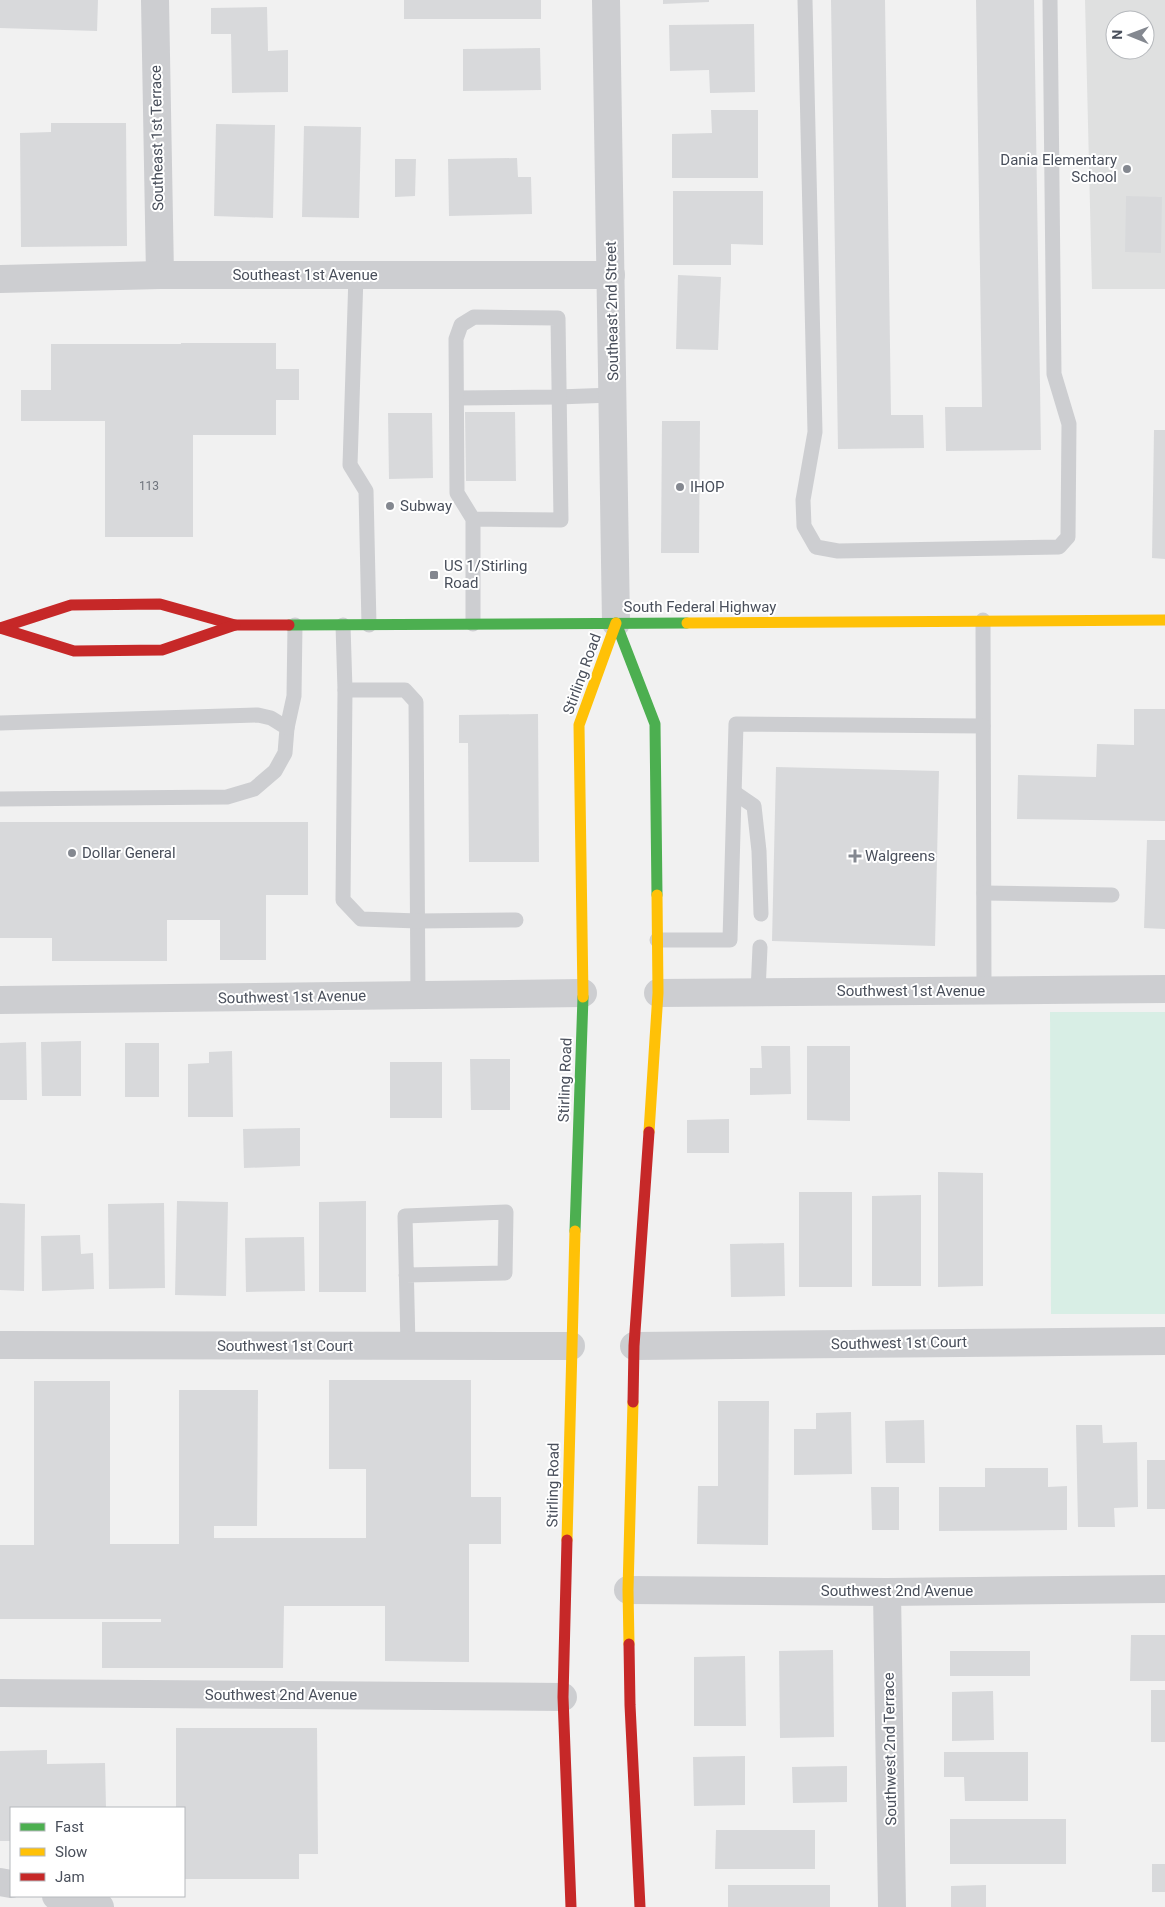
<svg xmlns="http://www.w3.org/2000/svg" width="1165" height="1907" font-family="Roboto,sans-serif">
	<rect width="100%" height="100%" fill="#f1f1f1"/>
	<path fill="#dfe0e0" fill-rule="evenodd" d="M 1085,0 L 1165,0 L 1165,289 L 1092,289 ZM 1115,20 L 1145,20 L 1145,50 L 1115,50 Z"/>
	<path fill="#d8eee5" d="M 1050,1012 L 1165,1012 L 1165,1314 L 1051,1314 Z"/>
	<g fill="#d8d9db">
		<path d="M 0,0 L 98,0 L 97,31 L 0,28 Z"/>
		<rect x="404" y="0" width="137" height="19"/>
		<path d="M 663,0 L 709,0 L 709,2 L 663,4 Z"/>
		<path d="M 831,0 L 885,0 L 891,415 L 923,415 L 924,448 L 838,449 Z"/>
		<path d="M 976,0 L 1034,0 L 1041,450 L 946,451 L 945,407 L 982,407 Z"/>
		<path d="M 267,7 L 268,51 L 288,50 L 288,92 L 232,93 L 231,34 L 211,34 L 211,8 Z"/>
		<path d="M 754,24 L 755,92 L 710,93 L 709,70 L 670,71 L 669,25 Z"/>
		<path d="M 540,48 L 541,90 L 463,91 L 463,49 Z"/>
		<path d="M 711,110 L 758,110 L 758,178 L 672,178 L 672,134 L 712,133 Z"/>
		<path d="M 51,123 L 126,123 L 127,246 L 21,247 L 20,133 L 51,132 Z"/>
		<path d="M 216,124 L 275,125 L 273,218 L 214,216 Z"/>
		<path d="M 304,126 L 361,127 L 359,218 L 302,217 Z"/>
		<path d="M 517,158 L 518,177 L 531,177 L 532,214 L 449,216 L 448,159 Z"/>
		<path d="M 395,159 L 416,159 L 415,196 L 395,197 Z"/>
		<path d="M 673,191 L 763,191 L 763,245 L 731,244 L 731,265 L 673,265 Z"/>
		<path d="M 1126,196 L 1162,197 L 1161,253 L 1125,252 Z"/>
		<path d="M 678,275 L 721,277 L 718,350 L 676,349 Z"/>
		<path d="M 181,343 L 276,343 L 276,369 L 299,369 L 299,400 L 276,400 L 276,435 L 193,435 L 193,537 L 105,537 L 105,421 L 21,421 L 21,390 L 51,390 L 51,344 L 181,344 Z"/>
		<path d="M 465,412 L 515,412 L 516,481 L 466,481 Z"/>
		<path d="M 388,413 L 432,413 L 433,478 L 389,479 Z"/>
		<path d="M 662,421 L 700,421 L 699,553 L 661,553 Z"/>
		<path d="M 1154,430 L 1165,430 L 1165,559 L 1152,558 Z"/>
		<path d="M 1134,709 L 1165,709 L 1165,821 L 1017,819 L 1018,775 L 1096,777 L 1097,744 L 1134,745 Z"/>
		<path d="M 538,714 L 539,862 L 469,862 L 468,743 L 459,743 L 459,715 Z"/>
		<path d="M 776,767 L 939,771 L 935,946 L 772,941 Z"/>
		<path d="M 0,822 L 308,822 L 308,895 L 266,895 L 266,960 L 220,960 L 220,920 L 167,920 L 167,961 L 52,961 L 52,938 L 0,938 Z"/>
		<path d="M 1147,840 L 1165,840 L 1165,929 L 1144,928 Z"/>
		<path d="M 81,1041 L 81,1096 L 42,1096 L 41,1042 Z"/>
		<path d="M 26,1042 L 27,1100 L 0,1100 L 0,1043 Z"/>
		<rect x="125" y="1043" width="34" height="54"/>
		<path d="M 761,1046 L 790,1046 L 791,1094 L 750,1095 L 750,1068 L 762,1068 Z"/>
		<path d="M 807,1046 L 850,1046 L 850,1121 L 807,1120 Z"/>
		<path d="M 232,1051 L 233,1117 L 188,1117 L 188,1064 L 209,1063 L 209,1052 Z"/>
		<path d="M 470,1059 L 510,1059 L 510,1110 L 471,1110 Z"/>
		<rect x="390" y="1062" width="52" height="56"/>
		<path d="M 729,1119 L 729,1153 L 687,1153 L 687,1120 Z"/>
		<path d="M 300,1128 L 300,1166 L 244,1168 L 243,1129 Z"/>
		<path d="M 938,1172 L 983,1173 L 983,1286 L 938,1287 Z"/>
		<rect x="799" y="1192" width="53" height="95"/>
		<path d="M 921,1195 L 921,1286 L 872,1286 L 872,1196 Z"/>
		<path d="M 177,1201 L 228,1202 L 226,1296 L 175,1295 Z"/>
		<path d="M 366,1201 L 366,1292 L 319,1292 L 319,1202 Z"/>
		<path d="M 0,1203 L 25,1204 L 24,1291 L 0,1290 Z"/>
		<path d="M 164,1203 L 165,1288 L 109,1289 L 108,1204 Z"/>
		<path d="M 80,1235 L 81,1254 L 93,1253 L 94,1289 L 42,1291 L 41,1236 Z"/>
		<path d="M 304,1237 L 305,1291 L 246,1292 L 245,1238 Z"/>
		<path d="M 784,1243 L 785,1296 L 731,1297 L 730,1244 Z"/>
		<path d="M 329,1380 L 471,1380 L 471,1497 L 501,1497 L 501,1544 L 469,1544 L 469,1662 L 385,1661 L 385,1606 L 284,1606 L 283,1668 L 102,1668 L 102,1622 L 161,1622 L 161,1619 L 0,1619 L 0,1545 L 34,1545 L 34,1381 L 110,1381 L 110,1544 L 179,1544 L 179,1390 L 258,1390 L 257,1526 L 214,1526 L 214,1538 L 366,1538 L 366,1469 L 329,1469 Z"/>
		<path d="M 718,1401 L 769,1401 L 768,1545 L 697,1544 L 698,1486 L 718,1486 Z"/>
		<path d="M 851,1412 L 852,1474 L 794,1475 L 794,1429 L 816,1429 L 816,1413 Z"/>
		<path d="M 924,1420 L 925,1463 L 886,1463 L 885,1421 Z"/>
		<path d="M 1076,1425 L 1102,1425 L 1103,1443 L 1137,1442 L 1138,1507 L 1114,1508 L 1115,1527 L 1078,1527 Z"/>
		<rect x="1147" y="1460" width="18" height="49"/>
		<path d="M 985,1468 L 1048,1468 L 1048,1487 L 1067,1486 L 1067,1530 L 939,1531 L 939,1487 L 985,1487 Z"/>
		<path d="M 871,1487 L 899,1487 L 899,1530 L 872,1530 Z"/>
		<path d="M 1131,1635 L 1165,1635 L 1165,1681 L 1130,1681 Z"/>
		<path d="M 833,1650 L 834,1737 L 780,1738 L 779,1651 Z"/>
		<rect x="950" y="1651" width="80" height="25"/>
		<path d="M 745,1656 L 746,1726 L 694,1726 L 694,1657 Z"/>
		<rect x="1151" y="1690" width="14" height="52"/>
		<path d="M 993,1691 L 994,1740 L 952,1741 L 952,1692 Z"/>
		<path d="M 176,1728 L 317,1728 L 318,1854 L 299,1854 L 299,1879 L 184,1879 L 184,1808 L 176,1808 Z"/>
		<path d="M 47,1750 L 47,1764 L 105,1763 L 106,1808 L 11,1808 L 11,1841 L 0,1841 L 0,1751 Z"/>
		<path d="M 944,1752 L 1028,1752 L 1028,1801 L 965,1801 L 964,1777 L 944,1777 Z"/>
		<path d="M 745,1756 L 745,1805 L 694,1806 L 693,1757 Z"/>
		<path d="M 847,1766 L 847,1802 L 793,1803 L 792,1767 Z"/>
		<rect x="950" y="1819" width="116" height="45"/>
		<path d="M 716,1830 L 815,1830 L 815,1869 L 715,1869 Z"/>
		<rect x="1152" y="1864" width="13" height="28"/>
		<rect x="728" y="1885" width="102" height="22"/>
		<path d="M 986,1885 L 986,1907 L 951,1907 L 951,1886 Z"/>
	</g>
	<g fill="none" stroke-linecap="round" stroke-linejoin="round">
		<g stroke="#cdced1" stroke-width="15">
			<path d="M 805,0 L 815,432 L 803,500 L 804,526 L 816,547 L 838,551 L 1059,547 L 1068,537 L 1069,424 L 1054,374 L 1050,0"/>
			<path d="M 356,275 L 350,465 L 366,491 L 369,625"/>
			<path d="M 457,398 L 558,397 L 613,395"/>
			<path d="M 983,620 L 984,990"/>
			<path d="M 473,624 L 473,519 L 457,493 L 456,339 L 461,325 L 474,317 L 558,318 L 561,520 L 473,519"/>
			<path d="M 343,625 L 345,690 L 405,690 L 416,702 L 418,995"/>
			<path d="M 345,690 L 343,900 L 361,919 L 418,921 L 516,920"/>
			<path d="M 0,723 L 258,715 L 271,718 L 287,728 L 285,753 L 275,771 L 254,789 L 227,797 L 0,799"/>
			<path d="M 287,728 L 294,696 L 295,625"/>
			<path d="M 735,793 L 754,806 L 759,851 L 761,914"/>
			<path d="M 984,893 L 1112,895"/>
			<path d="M 657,940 L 730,940 L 736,724 L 983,726"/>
			<path d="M 758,992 L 760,947"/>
			<path d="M 406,1275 L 505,1273 L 506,1212 L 405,1216 L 408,1346"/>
		</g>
		<g stroke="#cdced1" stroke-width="28">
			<path d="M 155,0 L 160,275"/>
			<path d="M 606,0 L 616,623"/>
			<path d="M 0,279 L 160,275 L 611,275"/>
			<path d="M 658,993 L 1165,989"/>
			<path d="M 0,1000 L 583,993"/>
			<path d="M 0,1345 L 571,1346"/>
			<path d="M 634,1346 L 1165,1341"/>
			<path d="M 628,1590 L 887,1592 L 1165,1589"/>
			<path d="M 887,1592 L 892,1907"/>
			<path d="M 0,1693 L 563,1697"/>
			<path d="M 0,1882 L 11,1884"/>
			<path d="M 56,1896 L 100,1907"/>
		</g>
		<g stroke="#4caf50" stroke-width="11">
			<path d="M 616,623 L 655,724 L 657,895"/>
			<path d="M 289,625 L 687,623"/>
			<path d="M 575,1231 L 583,997"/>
		</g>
		<g stroke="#ffc107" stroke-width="11">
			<path d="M 687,623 L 1165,620"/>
			<path d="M 583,997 L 579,725 L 616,623"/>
			<path d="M 649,1132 L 658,993 L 657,895"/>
			<path d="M 567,1540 L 575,1231"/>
			<path d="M 629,1644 L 628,1590 L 633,1402"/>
		</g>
		<g stroke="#c62828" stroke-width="11">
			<path d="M 0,628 L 71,605 L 160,604 L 235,625 L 289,625"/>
			<path d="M 0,628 L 74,651 L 162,650 L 235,625"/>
			<path d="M 633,1402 L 634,1346 L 649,1132"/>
			<path d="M 567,1540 L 563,1697 L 571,1907"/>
			<path d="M 629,1644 L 630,1705 L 640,1907"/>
		</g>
	</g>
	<g fill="#848890" stroke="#fff" stroke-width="2">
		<circle cx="1127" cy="169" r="5"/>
		<circle cx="680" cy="487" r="5"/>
		<circle cx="390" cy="506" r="5"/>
		<rect x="429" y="570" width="10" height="10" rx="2.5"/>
		<circle cx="72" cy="853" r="5"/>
		<path d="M852.5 848.5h5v5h5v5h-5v5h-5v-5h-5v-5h5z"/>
	</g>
	<g text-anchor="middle" stroke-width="4" stroke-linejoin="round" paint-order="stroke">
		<g font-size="12" fill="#6e737c">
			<text x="149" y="490">113</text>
		</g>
		<g font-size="15" fill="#494f5b" stroke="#fff">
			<text transform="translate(157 138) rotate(-91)" y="5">Southeast 1st Terrace</text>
			<text x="305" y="280">Southeast 1st Avenue</text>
			<text transform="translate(612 311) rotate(-91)" y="5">Southeast 2nd Street</text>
			<text x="700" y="612">South Federal Highway</text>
			<text transform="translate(582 674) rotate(-70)" y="5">Stirling Road</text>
			<text x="911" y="996">Southwest 1st Avenue</text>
			<text transform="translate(292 997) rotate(-1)" y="5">Southwest 1st Avenue</text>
			<text transform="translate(565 1080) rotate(-88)" y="5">Stirling Road</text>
			<text transform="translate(899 1343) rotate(-1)" y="5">Southwest 1st Court</text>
			<text x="285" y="1351">Southwest 1st Court</text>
			<text transform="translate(553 1485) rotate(-89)" y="5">Stirling Road</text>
			<text x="897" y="1596">Southwest 2nd Avenue</text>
			<text x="281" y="1700">Southwest 2nd Avenue</text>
			<text transform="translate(890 1749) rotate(-91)" y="5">Southwest 2nd Terrace</text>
		</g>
		<g font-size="15" fill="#494f5b" stroke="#fff" text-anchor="start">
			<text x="1117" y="165" text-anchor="end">Dania Elementary<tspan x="1117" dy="17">School</tspan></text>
			<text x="690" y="492">IHOP</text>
			<text x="400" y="511">Subway</text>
			<text x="444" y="571">US 1/Stirling<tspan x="444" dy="17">Road</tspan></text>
			<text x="82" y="858">Dollar General</text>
			<text x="865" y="861">Walgreens</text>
		</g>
	</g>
	<rect x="10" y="1807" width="175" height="90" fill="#ffffff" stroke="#b6b9bd"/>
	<rect x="20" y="1823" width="25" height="8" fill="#4caf50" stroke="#b6b9bd"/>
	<text x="55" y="1832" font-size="15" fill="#494f5b">Fast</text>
	<rect x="20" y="1848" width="25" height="8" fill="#ffc107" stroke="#b6b9bd"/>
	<text x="55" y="1857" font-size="15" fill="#494f5b">Slow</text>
	<rect x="20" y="1873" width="25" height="8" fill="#c62828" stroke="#b6b9bd"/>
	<text x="55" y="1882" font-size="15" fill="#494f5b">Jam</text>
	<g transform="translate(1130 35) rotate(271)"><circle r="24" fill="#ffffff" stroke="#b6b9bd"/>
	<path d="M0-4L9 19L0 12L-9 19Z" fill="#848890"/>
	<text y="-8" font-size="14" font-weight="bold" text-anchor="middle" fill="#494f5b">N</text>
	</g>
</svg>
